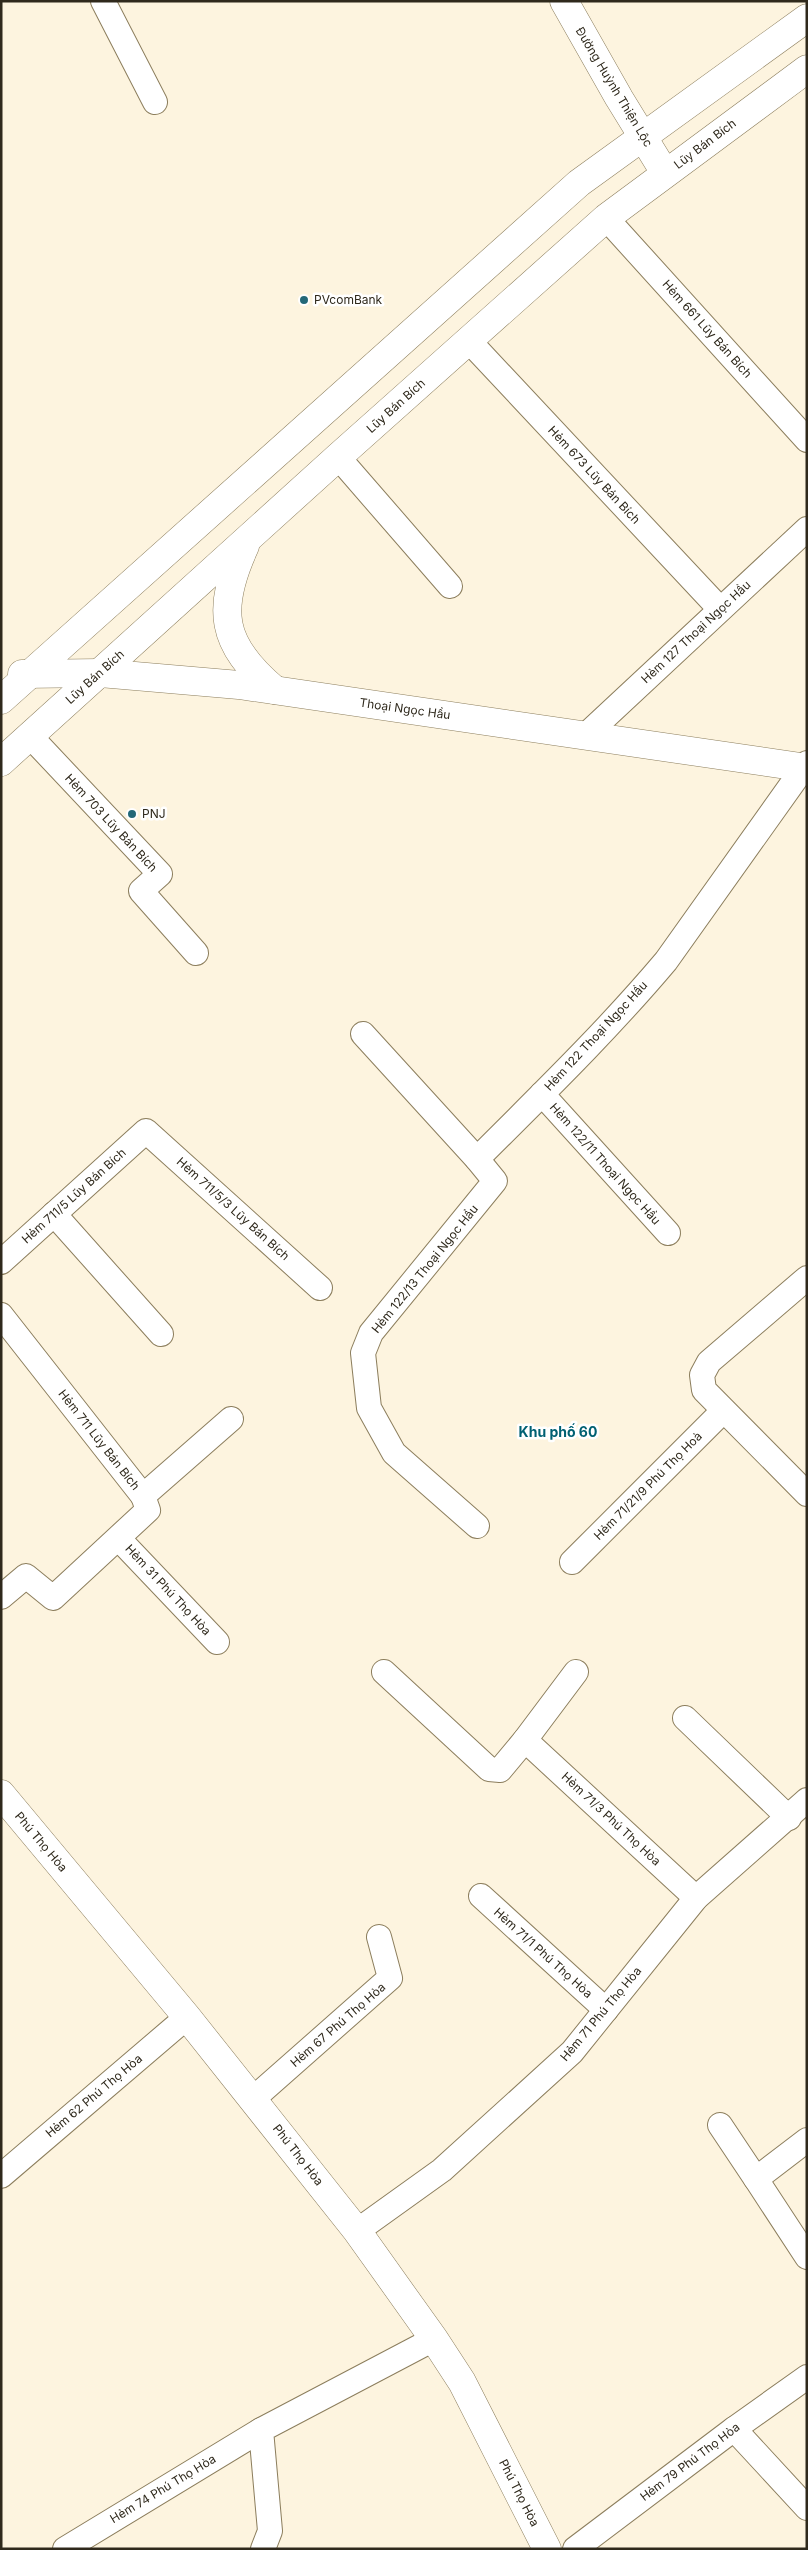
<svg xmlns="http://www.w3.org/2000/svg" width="808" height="2550" font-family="Inter,sans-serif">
	<rect width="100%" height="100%" fill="#fdf4df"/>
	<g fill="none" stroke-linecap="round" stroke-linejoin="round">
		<defs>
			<g id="lane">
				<path d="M 103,1 L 155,102"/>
				<path d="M 606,218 L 807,440"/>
				<path d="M 469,341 L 720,609"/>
				<path d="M 338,457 L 450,586"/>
				<path d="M 586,735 L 807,529"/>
				<path d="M 30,736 L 160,874 L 141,891 L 196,953"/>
				<path d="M 363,1034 L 477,1159 C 541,1095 607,1031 666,961 L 807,763"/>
				<path d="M 542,1094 L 668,1233"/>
				<path d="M 477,1159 L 495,1181 L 371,1333 L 363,1353 L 369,1408 L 394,1453 L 477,1526"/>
				<path d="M 54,1214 L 161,1334"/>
				<path d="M 1,1262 L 146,1131 L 320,1288"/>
				<path d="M 807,1278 L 709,1362 L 702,1375 L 704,1390 L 807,1494"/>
				<path d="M 1,1315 L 143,1496 L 231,1419"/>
				<path d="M 119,1539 L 217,1642"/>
				<path d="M 572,1562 L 723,1411"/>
				<path d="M 1,1597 L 26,1576 L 53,1598 L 148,1510 L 143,1496"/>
				<path d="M 384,1672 L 489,1769 L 500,1770 L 525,1740 L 576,1672"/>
				<path d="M 685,1718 L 789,1818"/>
				<path d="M 525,1740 L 696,1898"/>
				<path d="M 481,1896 L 606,2010"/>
				<path d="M 253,2099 L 390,1978 L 379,1937"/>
				<path d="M 720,2125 L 756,2179"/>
				<path d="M 807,2140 L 756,2179 L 807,2257"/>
				<path d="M 1,2176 L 187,2017"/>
				<path d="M 357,2231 L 442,2170 L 572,2052 L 696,1898 L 807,1800"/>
				<path d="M 734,2429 L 807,2508"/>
				<path d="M 65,2549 L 261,2430"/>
				<path d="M 263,2549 L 270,2531 L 261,2430 L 434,2339"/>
				<path d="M 575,2549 L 734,2429 L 807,2377"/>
			</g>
			<path id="street" d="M 564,1 L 619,98 L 665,173"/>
			<g id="secondary">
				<path d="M 245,546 C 216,609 220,644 275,690"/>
				<path d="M 22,674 L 100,673 L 239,685 L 807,768"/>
				<path d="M 1,700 L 579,183 L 807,18"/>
				<path d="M 1,762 L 338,457 L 606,218 L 807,69"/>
				<path d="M 1,1794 L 187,2017 L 357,2231 L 434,2339 L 462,2382 L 547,2549"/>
			</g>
		</defs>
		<use href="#lane" stroke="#8c7e5d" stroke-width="26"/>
		<use href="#street" stroke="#8c7e5d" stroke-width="29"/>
		<use href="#secondary" stroke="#8c7e5d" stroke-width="29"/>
		<use href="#lane" stroke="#fff" stroke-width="24"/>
		<use href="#street" stroke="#fff" stroke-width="28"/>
		<use href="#secondary" stroke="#fff" stroke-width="28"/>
	</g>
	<g fill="#236878" stroke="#fff" stroke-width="2">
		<circle cx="304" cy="300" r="5"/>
		<circle cx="132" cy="814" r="5"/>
	</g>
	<g text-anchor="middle" stroke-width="5" stroke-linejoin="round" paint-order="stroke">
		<g font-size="12" fill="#2f291c" stroke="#fff">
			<text transform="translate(614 87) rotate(59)" y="4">Đường Huỳnh Thiện Lộc</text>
			<text transform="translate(705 144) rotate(-37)" y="4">Lũy Bán Bích</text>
			<text transform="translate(707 329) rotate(48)" y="4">Hẻm 661 Lũy Bán Bích</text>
			<text transform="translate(396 406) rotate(-42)" y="4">Lũy Bán Bích</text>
			<text transform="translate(594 475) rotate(47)" y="4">Hẻm 673 Lũy Bán Bích</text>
			<text transform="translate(696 632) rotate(-43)" y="4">Hẻm 127 Thoại Ngọc Hầu</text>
			<text transform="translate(95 677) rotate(-42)" y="4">Lũy Bán Bích</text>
			<text transform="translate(405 709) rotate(8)" y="4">Thoại Ngọc Hầu</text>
			<text transform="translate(111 823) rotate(47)" y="4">Hẻm 703 Lũy Bán Bích</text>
			<text transform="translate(596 1036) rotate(-47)" y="4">Hẻm 122 Thoại Ngọc Hầu</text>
			<text transform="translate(605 1164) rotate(48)" y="4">Hẻm 122/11 Thoại Ngọc Hầu</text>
			<text transform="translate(74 1196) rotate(-42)" y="4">Hẻm 711/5 Lũy Bán Bích</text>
			<text transform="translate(233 1209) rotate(42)" y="4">Hẻm 711/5/3 Lũy Bán Bích</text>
			<text transform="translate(425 1269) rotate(-51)" y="4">Hẻm 122/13 Thoại Ngọc Hầu</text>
			<text transform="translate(99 1440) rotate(52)" y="4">Hẻm 711 Lũy Bán Bích</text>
			<text transform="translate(648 1486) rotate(-45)" y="4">Hẻm 71/21/9 Phú Thọ Hoà</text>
			<text transform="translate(168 1590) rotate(47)" y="4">Hẻm 31 Phú Thọ Hòa</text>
			<text transform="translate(611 1819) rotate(43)" y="4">Hẻm 71/3 Phú Thọ Hòa</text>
			<text transform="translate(41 1842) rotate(50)" y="4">Phú Thọ Hòa</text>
			<text transform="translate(543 1953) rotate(42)" y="4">Hẻm 71/1 Phú Thọ Hòa</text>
			<text transform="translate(601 2014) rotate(-50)" y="4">Hẻm 71 Phú Thọ Hòa</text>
			<text transform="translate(338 2025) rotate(-41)" y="4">Hẻm 67 Phú Thọ Hòa</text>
			<text transform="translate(94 2096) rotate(-40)" y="4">Hẻm 62 Phú Thọ Hòa</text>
			<text transform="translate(298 2155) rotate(52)" y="4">Phú Thọ Hòa</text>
			<text transform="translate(690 2462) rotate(-37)" y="4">Hẻm 79 Phú Thọ Hòa</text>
			<text transform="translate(163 2489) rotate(-31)" y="4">Hẻm 74 Phú Thọ Hòa</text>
			<text transform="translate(519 2493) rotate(63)" y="4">Phú Thọ Hòa</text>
		</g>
		<g font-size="12" fill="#2f291c" stroke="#fff" text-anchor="start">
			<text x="314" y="304">PVcomBank</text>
			<text x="142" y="818">PNJ</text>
		</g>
		<g font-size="14" font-weight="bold" fill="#006072" stroke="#fff">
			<text x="558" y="1437">Khu phố 60</text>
		</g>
	</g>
	<rect width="808" height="2550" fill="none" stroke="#2f291c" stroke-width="5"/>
</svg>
